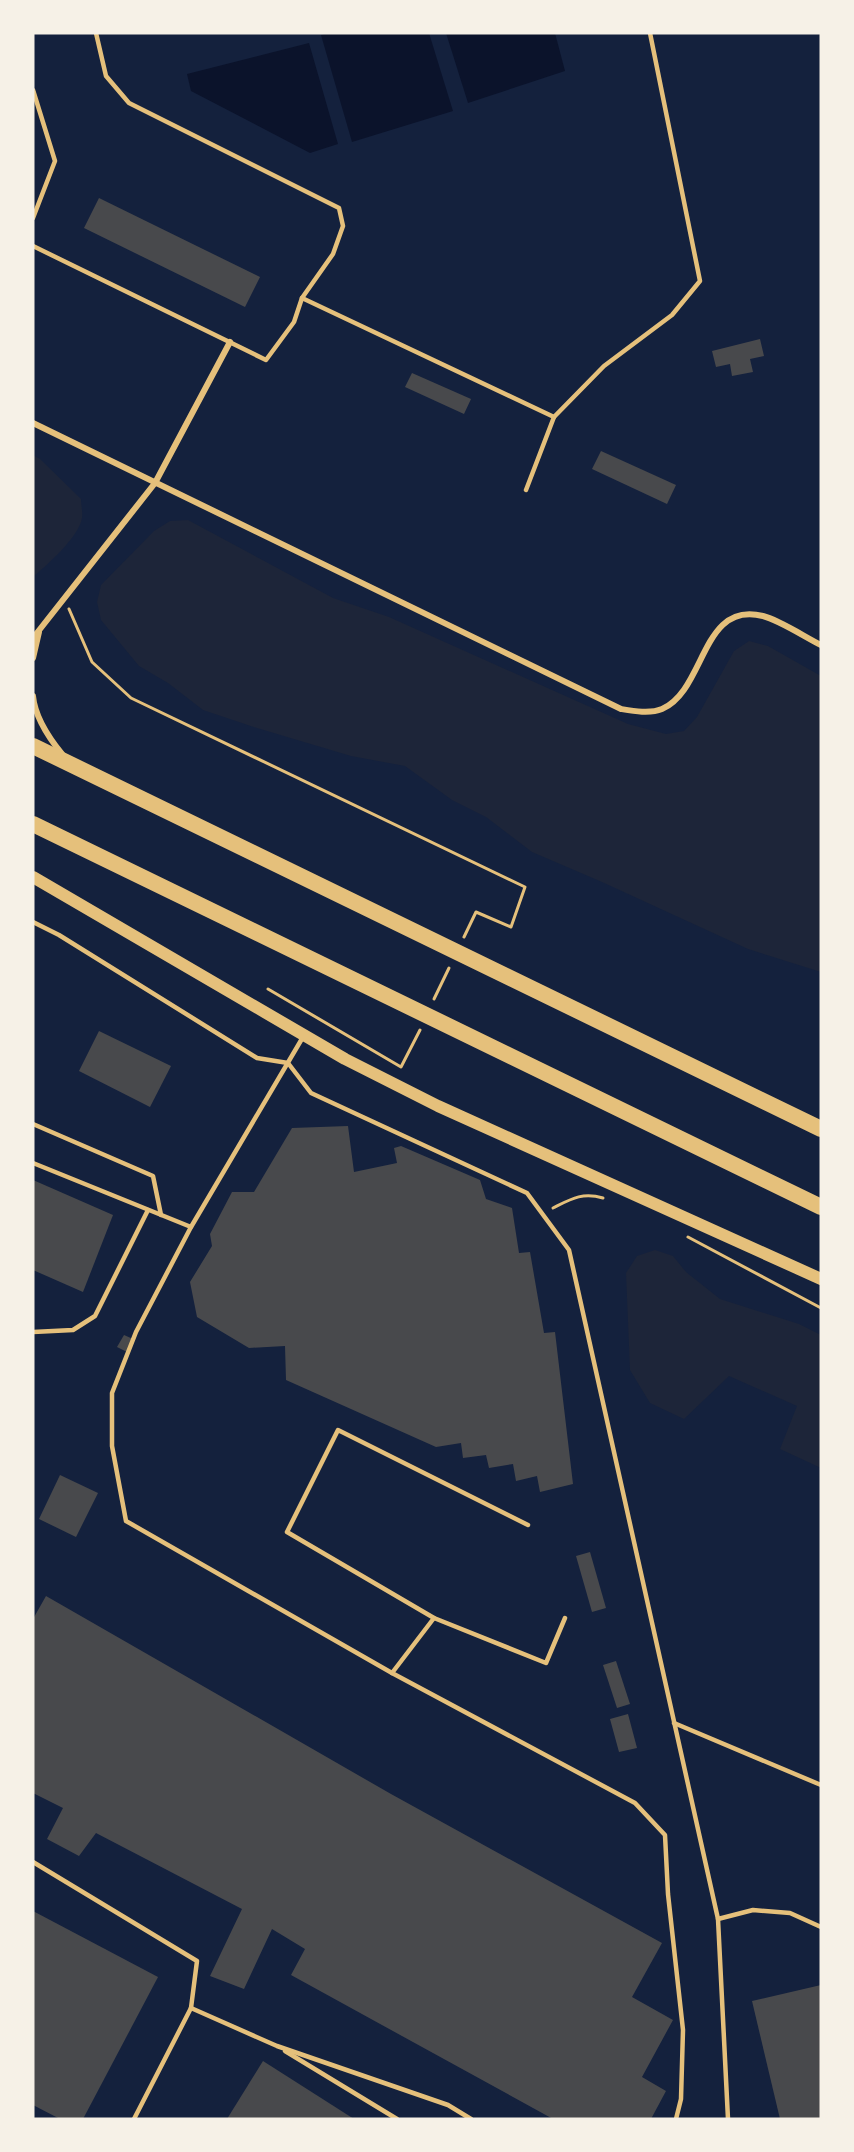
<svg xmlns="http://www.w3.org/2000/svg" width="854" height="2152" font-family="'Open Sans',sans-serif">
	<rect width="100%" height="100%" fill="#14213d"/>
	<g fill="#1d2539">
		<path d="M 33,455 L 40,459 L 81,499 C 81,505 83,512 82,518 C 79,537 47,565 33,577 Z"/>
		<path d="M 188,520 L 333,598 L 389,617 L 628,724 L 666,734 L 684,731 L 697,717 L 734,651 L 749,641 L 768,646 L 821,676 L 821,972 L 748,949 L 602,882 L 532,852 L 486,817 L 452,800 L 405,766 L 351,756 L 257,728 L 203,710 L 168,683 L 139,666 L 101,620 L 97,602 L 101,585 L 154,531 L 170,521 Z"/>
		<path d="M 655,1250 L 673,1256 L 686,1272 L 720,1299 L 799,1324 L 821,1335 L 821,1468 L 780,1449 L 797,1406 L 729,1376 L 684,1419 L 650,1403 L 630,1370 L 626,1273 L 637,1256 Z"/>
	</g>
	<g fill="#0b132b">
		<path d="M 327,33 L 429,33 L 453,111 L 352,142 L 321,35 Z"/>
		<path d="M 446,33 L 555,33 L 565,71 L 468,103 Z"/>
		<path d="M 309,43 L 338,144 L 310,153 L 191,91 L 187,74 Z"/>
	</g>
	<g fill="#48494c">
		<path d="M 99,198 L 260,277 L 245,307 L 84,228 Z"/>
		<path d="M 760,339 L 764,356 L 750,359 L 753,372 L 732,376 L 730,364 L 716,367 L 712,351 Z"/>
		<path d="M 412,373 L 471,399 L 464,414 L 405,387 Z"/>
		<path d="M 601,451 L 676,485 L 667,504 L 592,469 Z"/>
		<path d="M 99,1031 L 171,1066 L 150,1107 L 79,1071 Z"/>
		<path d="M 348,1126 L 354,1172 L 397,1163 L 394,1148 L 401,1146 L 480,1180 L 486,1199 L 512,1208 L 519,1253 L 530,1252 L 544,1333 L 555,1332 L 573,1484 L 540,1492 L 537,1476 L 516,1481 L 513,1464 L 489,1468 L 486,1455 L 463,1458 L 461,1443 L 436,1447 L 286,1380 L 285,1346 L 249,1348 L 197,1317 L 190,1282 L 212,1246 L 210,1234 L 232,1192 L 254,1192 L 292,1128 Z"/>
		<path d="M 33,1180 L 113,1215 L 83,1292 L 33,1270 Z"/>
		<path d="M 124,1335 L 133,1339 L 127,1352 L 117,1347 Z"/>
		<path d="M 60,1475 L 98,1493 L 76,1537 L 39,1519 Z"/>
		<path d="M 590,1552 L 606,1608 L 592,1612 L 576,1556 Z"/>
		<path d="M 46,1596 L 391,1794 L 662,1943 L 632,1997 L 673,2020 L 642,2077 L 666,2091 L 651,2119 L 553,2119 L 291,1975 L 305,1949 L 272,1929 L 244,1989 L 210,1976 L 242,1909 L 96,1833 L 79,1856 L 47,1839 L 63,1808 L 33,1793 L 33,1619 Z"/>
		<path d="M 616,1661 L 630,1704 L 617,1708 L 603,1665 Z"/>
		<path d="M 628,1714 L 637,1748 L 619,1752 L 610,1719 Z"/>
		<path d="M 33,1911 L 158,1977 L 83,2119 L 60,2119 L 33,2105 Z"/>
		<path d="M 821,1985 L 821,2119 L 780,2119 L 752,2001 Z"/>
		<path d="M 263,2061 L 354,2119 L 227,2119 Z"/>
	</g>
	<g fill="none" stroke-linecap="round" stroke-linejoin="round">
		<g stroke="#e5c07b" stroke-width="3">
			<path d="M 69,609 L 92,662 L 131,698 L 525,887 L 511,927 L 476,912 L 464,937"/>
			<path d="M 268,989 L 401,1067 L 420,1030"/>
			<path d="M 434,999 L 449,968"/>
			<path d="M 553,1208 C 571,1199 582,1192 603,1198"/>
			<path d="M 688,1237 L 821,1308"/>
		</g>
		<g stroke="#e5c07b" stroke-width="4.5">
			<path d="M 33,90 L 55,161 L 33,218"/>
			<path d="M 33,246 L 266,360 L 294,322 L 302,298 L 333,254 L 343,226 L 339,208 L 129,103 L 106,76 L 96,33"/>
			<path d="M 302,298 L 554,417"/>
			<path d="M 526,490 L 554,417 L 604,366 L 672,315 L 700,281 L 650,33"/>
			<path d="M 33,922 L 59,935 L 257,1058 L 288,1063 L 311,1093 L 527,1193 L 569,1250 L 718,1919 L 728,2119"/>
			<path d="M 303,1037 L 191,1227 L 136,1332 L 112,1393 L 112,1446 L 126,1521 L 392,1673 L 635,1803 L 665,1835 L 668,1894 L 683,2030 L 681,2099 L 676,2119"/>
			<path d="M 33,1124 L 153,1176 L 161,1215"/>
			<path d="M 33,1163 L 191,1227"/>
			<path d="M 33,1332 L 73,1330 L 95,1316 L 148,1210"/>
			<path d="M 434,1618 L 546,1663 L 565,1618"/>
			<path d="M 392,1673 L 434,1618 L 287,1532 L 338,1430 L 528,1525"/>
			<path d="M 674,1723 L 821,1785"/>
			<path d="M 33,1862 L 197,1961 L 191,2008 L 134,2119"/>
			<path d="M 718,1919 L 753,1910 L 790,1913 L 821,1927"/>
			<path d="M 191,2008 L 277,2046 L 448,2105 L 471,2119"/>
			<path d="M 285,2051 L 397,2119"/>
		</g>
		<g stroke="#e5c07b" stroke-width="6">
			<path d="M 33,423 L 621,709 C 633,711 650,714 662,709 C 706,690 701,600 763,616 C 779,620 805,637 821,645"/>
			<path d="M 33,638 L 155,483 L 230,342"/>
			<path d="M 33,658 L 39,632"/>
			<path d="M 33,696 C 35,718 49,738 62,754"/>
		</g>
		<path stroke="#e5c07b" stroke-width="12" d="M 33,877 L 345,1059 L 438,1106 L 821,1279"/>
		<g stroke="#e5c07b" stroke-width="16">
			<path d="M 33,746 L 821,1129"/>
			<path d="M 33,824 L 821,1207"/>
		</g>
	</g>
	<rect width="854" height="2152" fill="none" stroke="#f6f1e7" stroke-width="69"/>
</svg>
